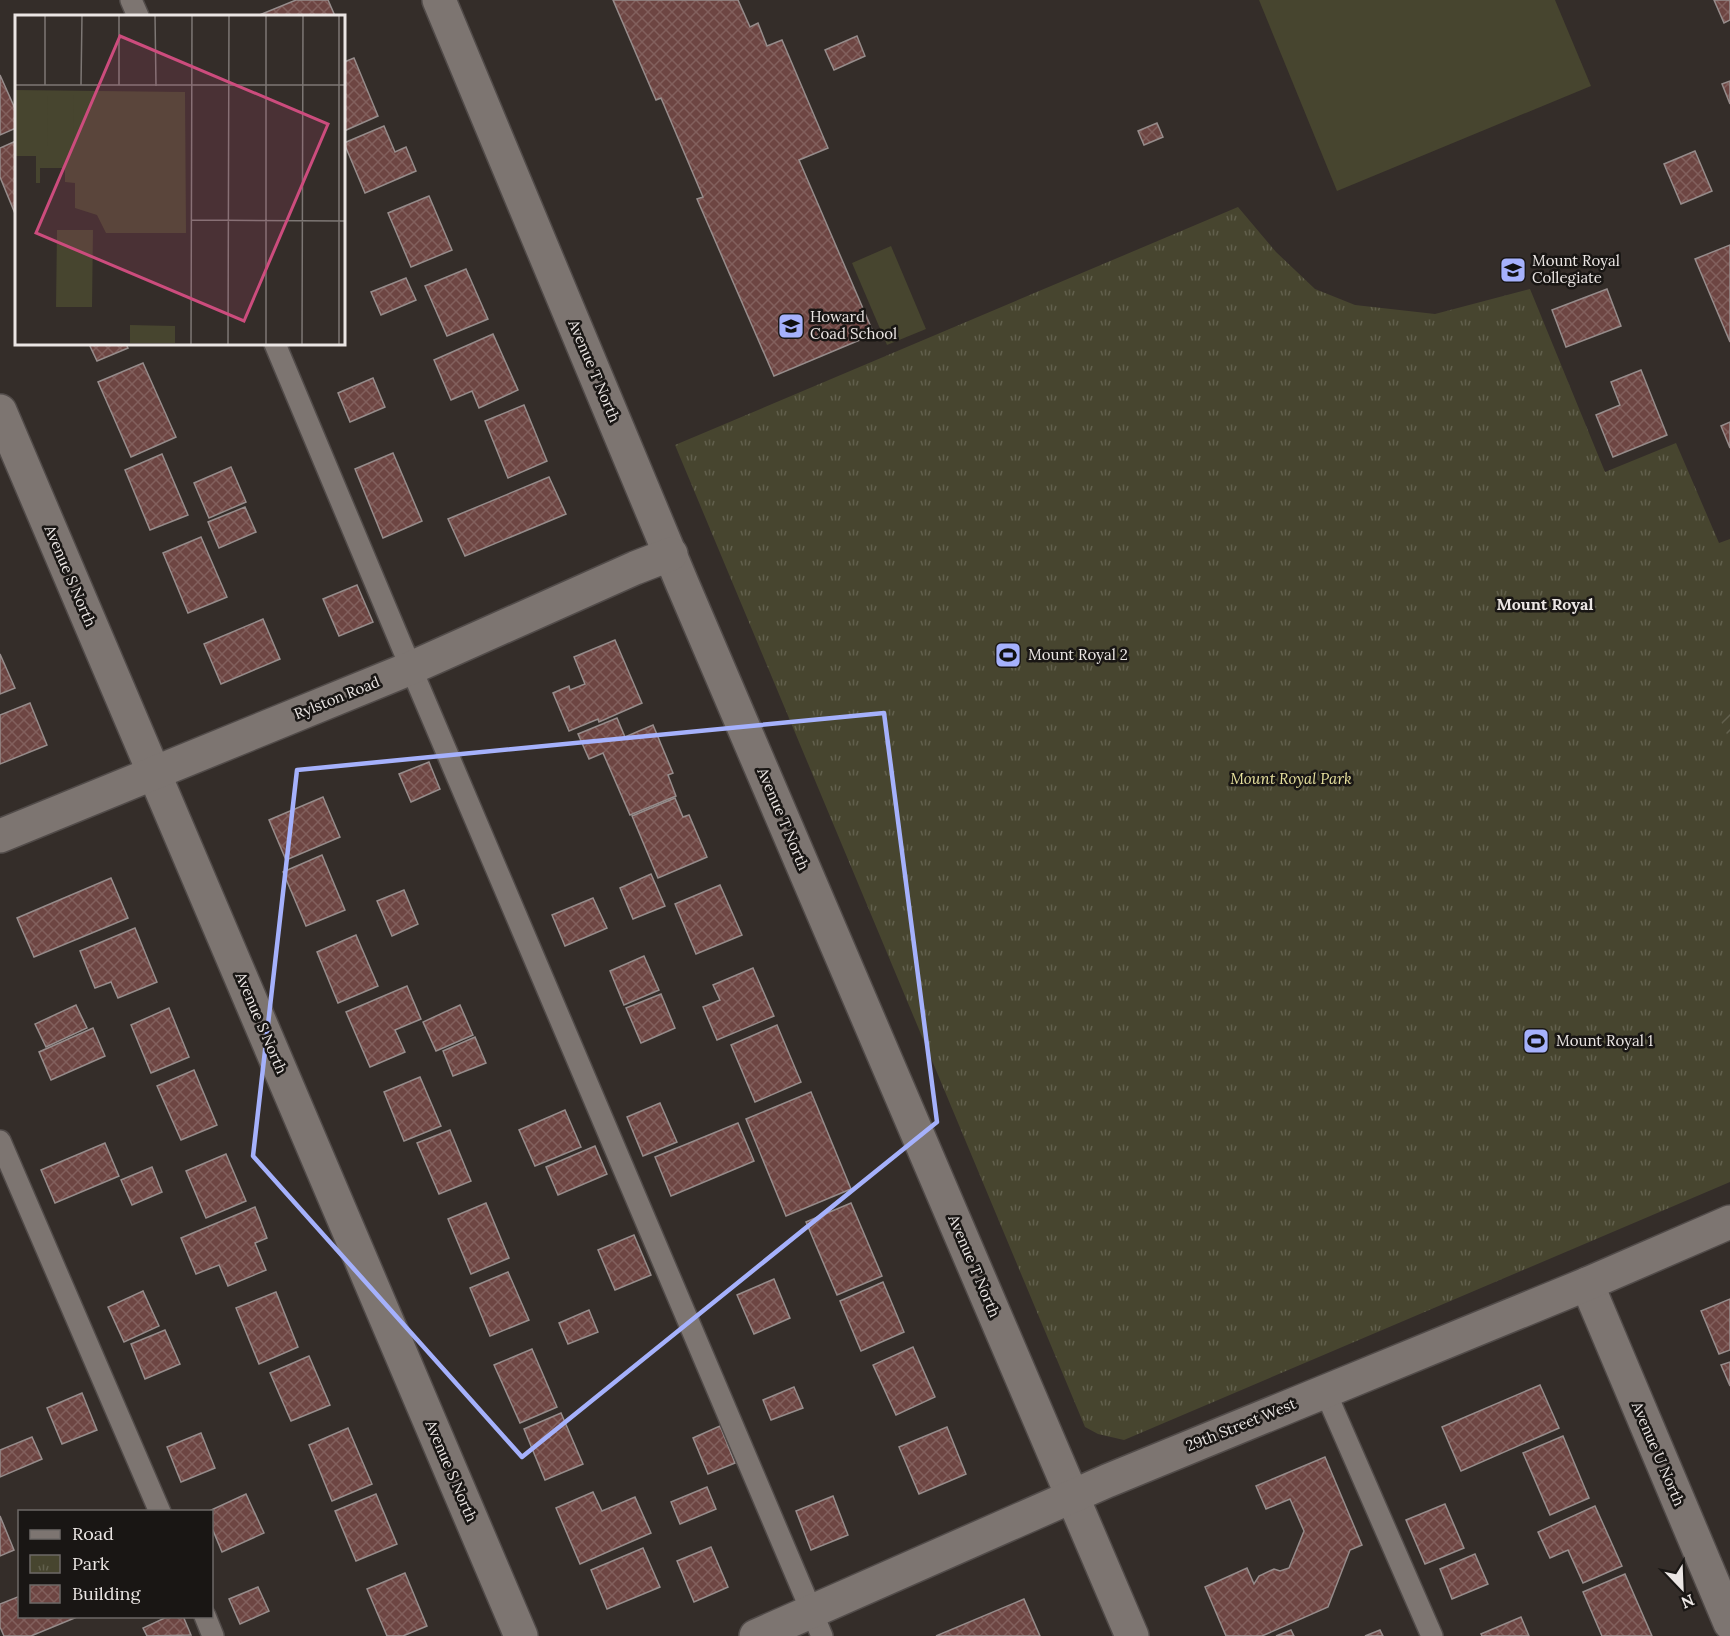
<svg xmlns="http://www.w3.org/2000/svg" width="1730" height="1636" font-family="Lora,serif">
	<defs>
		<pattern id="park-tufts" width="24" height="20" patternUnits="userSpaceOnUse" patternTransform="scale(1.5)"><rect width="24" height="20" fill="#47452f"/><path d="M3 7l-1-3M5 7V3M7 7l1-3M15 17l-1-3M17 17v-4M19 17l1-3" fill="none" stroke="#62604d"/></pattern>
		<pattern id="garden-furrows" width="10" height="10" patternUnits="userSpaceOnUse" patternTransform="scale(1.5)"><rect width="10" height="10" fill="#47452f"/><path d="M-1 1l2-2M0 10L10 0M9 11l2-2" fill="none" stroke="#62604d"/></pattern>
		<pattern id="building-cross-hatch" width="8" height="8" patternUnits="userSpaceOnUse" patternTransform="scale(1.5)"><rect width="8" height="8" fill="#6d4542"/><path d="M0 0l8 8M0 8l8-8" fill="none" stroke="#82605d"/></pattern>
	</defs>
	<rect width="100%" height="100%" fill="#342d29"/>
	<g fill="#47452f">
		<path d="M 1259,0 L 1555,0 L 1591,86 L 1337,191 Z"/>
		<path d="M 891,246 L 926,329 L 887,345 L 852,263 Z"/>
	</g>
	<path fill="url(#park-tufts)" d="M 1238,207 L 1276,252 L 1315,289 L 1355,305 L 1435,314 L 1530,289 L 1605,472 L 1676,443 L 1719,543 L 1730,539 L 1730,1182 L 1124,1440 L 1098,1434 L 1085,1427 L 675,445 Z"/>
	<path fill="url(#garden-furrows)" d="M 1730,712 L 1730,741 L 1719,717 Z"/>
	<g fill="url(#building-cross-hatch)" stroke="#968c8b" stroke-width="1.5">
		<path d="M 296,0 L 328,0 L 335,16 L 257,16 Z"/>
		<path d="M 613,0 L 738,0 L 750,27 L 758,23 L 767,46 L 782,40 L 828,148 L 799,160 L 874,334 L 774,376 L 697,199 L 703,197 L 661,98 L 656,100 Z"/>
		<path d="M 1714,0 L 1730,0 L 1730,20 L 1724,23 Z"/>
		<path d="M 857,36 L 865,56 L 834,70 L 825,50 Z"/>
		<path d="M 354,58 L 378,116 L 344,131 L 344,62 Z"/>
		<path d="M 0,75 L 16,111 L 16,128 L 0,135 Z"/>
		<path d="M 1730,81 L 1730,104 L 1722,84 Z"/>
		<path d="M 1157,123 L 1163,137 L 1144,145 L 1138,131 Z"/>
		<path d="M 384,126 L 395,152 L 406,147 L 416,171 L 365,193 L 344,143 Z"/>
		<path d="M 16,141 L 16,216 L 0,177 L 0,148 Z"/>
		<path d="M 1695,151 L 1712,191 L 1681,204 L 1664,164 Z"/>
		<path d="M 429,196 L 452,250 L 411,267 L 388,213 Z"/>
		<path d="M 1730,245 L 1730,342 L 1695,259 Z"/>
		<path d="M 466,269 L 488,319 L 447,336 L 425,286 Z"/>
		<path d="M 406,278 L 416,300 L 381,315 L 371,292 Z"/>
		<path d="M 1607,289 L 1621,326 L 1566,347 L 1552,310 Z"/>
		<path d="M 493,334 L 518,390 L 479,408 L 472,391 L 451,400 L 434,360 Z"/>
		<path d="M 89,344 L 126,344 L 128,348 L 97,361 Z"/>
		<path d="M 143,363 L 176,437 L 131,457 L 98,382 Z"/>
		<path d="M 1641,370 L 1667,435 L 1613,457 L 1596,415 L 1620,405 L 1611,382 Z"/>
		<path d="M 373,378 L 385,407 L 350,422 L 338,393 Z"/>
		<path d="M 524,405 L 547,461 L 508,478 L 485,421 Z"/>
		<path d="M 1730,422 L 1730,448 L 1721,426 Z"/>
		<path d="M 393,453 L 422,521 L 383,538 L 355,469 Z"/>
		<path d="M 162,454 L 188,515 L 150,530 L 125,470 Z"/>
		<path d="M 231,467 L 246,502 L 209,518 L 194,483 Z"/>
		<path d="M 549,477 L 566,514 L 465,556 L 448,519 Z"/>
		<path d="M 245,507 L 256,532 L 219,548 L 208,522 Z"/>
		<path d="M 201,537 L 227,597 L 188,613 L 163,553 Z"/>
		<path d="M 357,585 L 373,622 L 339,636 L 323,599 Z"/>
		<path d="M 263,619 L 280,659 L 221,684 L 204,644 Z"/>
		<path d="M 615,640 L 642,703 L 599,722 L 598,719 L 569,731 L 553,693 L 569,686 L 570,690 L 585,684 L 574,657 Z"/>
		<path d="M 0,654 L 15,688 L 0,694 Z"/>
		<path d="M 30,703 L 47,745 L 0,764 L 0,715 Z"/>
		<path d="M 617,718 L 625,737 L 653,725 L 673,773 L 668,775 L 676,796 L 630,815 L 603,753 L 589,759 L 578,734 Z"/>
		<path d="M 429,762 L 440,789 L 411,802 L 399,774 Z"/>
		<path d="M 323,797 L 340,837 L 286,860 L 269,820 Z"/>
		<path d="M 675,798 L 683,817 L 689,815 L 707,857 L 658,878 L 632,816 Z"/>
		<path d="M 322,855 L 345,910 L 306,926 L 283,872 Z"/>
		<path d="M 651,874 L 665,906 L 633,919 L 620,888 Z"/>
		<path d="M 111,878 L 128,918 L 34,957 L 17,918 Z"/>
		<path d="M 720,885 L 742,935 L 696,954 L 675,904 Z"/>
		<path d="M 404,890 L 418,924 L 392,936 L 377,901 Z"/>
		<path d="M 593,898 L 607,928 L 565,946 L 552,915 Z"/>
		<path d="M 135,928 L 157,982 L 118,998 L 111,982 L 95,988 L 80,951 Z"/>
		<path d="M 356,935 L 378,986 L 338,1003 L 317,952 Z"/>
		<path d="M 644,956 L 659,990 L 624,1005 L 610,971 Z"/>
		<path d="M 753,968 L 774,1016 L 717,1040 L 703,1007 L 720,1000 L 713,985 Z"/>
		<path d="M 407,986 L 421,1019 L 395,1030 L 405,1052 L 370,1067 L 346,1012 Z"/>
		<path d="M 661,994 L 675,1028 L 641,1043 L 626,1008 Z"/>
		<path d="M 76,1005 L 87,1028 L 46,1047 L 35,1024 Z"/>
		<path d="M 460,1005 L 473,1035 L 436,1051 L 423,1022 Z"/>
		<path d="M 169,1008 L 189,1057 L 151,1073 L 131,1025 Z"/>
		<path d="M 777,1025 L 801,1082 L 755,1102 L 731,1045 Z"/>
		<path d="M 93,1028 L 105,1056 L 51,1080 L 39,1052 Z"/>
		<path d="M 475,1037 L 486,1063 L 453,1076 L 443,1051 Z"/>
		<path d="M 194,1070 L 217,1125 L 181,1140 L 157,1086 Z"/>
		<path d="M 420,1077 L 441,1126 L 404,1141 L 384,1092 Z"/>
		<path d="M 811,1092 L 851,1189 L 786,1216 L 746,1119 Z"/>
		<path d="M 660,1103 L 677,1142 L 643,1156 L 627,1117 Z"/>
		<path d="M 565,1110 L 581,1147 L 535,1166 L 519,1130 Z"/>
		<path d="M 738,1123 L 754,1161 L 671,1196 L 655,1157 Z"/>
		<path d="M 450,1130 L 471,1181 L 439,1194 L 417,1143 Z"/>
		<path d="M 105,1143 L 119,1176 L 55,1203 L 41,1170 Z"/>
		<path d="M 595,1146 L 607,1174 L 558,1195 L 546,1167 Z"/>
		<path d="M 226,1154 L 246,1201 L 206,1218 L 186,1171 Z"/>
		<path d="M 152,1167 L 162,1192 L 132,1205 L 121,1180 Z"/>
		<path d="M 486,1203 L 509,1258 L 471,1274 L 448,1219 Z"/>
		<path d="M 851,1203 L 882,1276 L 837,1295 L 806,1222 Z"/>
		<path d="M 255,1207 L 267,1238 L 255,1243 L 266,1270 L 228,1286 L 219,1265 L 196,1274 L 181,1238 Z"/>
		<path d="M 634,1235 L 651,1275 L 615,1290 L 598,1250 Z"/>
		<path d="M 508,1272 L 529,1320 L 490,1336 L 470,1288 Z"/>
		<path d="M 774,1279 L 790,1318 L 754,1334 L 737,1295 Z"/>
		<path d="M 883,1282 L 904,1332 L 861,1351 L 840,1301 Z"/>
		<path d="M 143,1291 L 159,1326 L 124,1342 L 108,1307 Z"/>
		<path d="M 276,1292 L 298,1347 L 259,1364 L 236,1308 Z"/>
		<path d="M 1730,1299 L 1730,1350 L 1719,1354 L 1701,1311 Z"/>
		<path d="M 589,1310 L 598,1332 L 568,1344 L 559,1323 Z"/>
		<path d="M 165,1330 L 180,1364 L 145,1379 L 131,1344 Z"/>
		<path d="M 913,1347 L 935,1397 L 896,1415 L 873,1365 Z"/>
		<path d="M 532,1349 L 557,1407 L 520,1423 L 494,1365 Z"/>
		<path d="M 309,1356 L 330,1405 L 291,1421 L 270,1373 Z"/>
		<path d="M 1730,1362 L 1730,1386 L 1721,1365 Z"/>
		<path d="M 1540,1385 L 1559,1428 L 1461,1471 L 1442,1427 Z"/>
		<path d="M 794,1387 L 803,1408 L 771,1420 L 763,1400 Z"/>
		<path d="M 82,1393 L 97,1430 L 62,1444 L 47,1408 Z"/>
		<path d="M 561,1413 L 583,1464 L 545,1480 L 524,1429 Z"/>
		<path d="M 720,1426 L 735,1463 L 708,1474 L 693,1438 Z"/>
		<path d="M 947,1427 L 966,1474 L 919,1494 L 899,1447 Z"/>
		<path d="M 348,1428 L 372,1484 L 332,1501 L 309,1445 Z"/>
		<path d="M 201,1433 L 215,1468 L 181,1482 L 167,1447 Z"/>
		<path d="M 1563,1436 L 1589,1498 L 1550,1515 L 1523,1453 Z"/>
		<path d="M 32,1437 L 42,1459 L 0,1477 L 0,1450 Z"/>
		<path d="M 1325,1457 L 1362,1545 L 1350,1550 L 1328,1607 L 1262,1636 L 1226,1636 L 1205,1587 L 1247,1568 L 1254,1584 L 1259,1576 L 1274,1569 L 1280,1571 L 1289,1568 L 1304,1531 L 1290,1499 L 1266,1509 L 1256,1486 Z"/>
		<path d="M 707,1487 L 716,1509 L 680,1524 L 671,1502 Z"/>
		<path d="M 593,1492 L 602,1511 L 635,1497 L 651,1533 L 580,1564 L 556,1508 Z"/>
		<path d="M 246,1494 L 264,1533 L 222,1552 L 212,1528 L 212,1512 L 207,1512 Z"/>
		<path d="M 376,1494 L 397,1544 L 356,1561 L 335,1511 Z"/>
		<path d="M 833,1496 L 848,1535 L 811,1550 L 796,1511 Z"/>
		<path d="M 1445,1504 L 1464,1548 L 1425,1564 L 1406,1520 Z"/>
		<path d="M 1595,1506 L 1622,1566 L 1583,1583 L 1568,1550 L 1550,1558 L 1538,1532 Z"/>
		<path d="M 0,1516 L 14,1550 L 0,1556 Z"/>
		<path d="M 711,1547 L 728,1587 L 694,1602 L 677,1561 Z"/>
		<path d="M 643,1548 L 660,1587 L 607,1609 L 591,1570 Z"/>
		<path d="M 1475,1554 L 1488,1584 L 1452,1599 L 1440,1569 Z"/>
		<path d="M 405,1573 L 427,1626 L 403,1636 L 387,1636 L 367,1589 Z"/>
		<path d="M 1625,1574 L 1652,1636 L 1602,1636 L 1583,1592 Z"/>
		<path d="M 258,1587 L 269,1611 L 240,1624 L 229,1599 Z"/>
		<path d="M 20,1596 L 20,1616 L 77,1617 L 31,1636 L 4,1636 L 0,1627 L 0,1604 Z"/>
		<path d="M 1024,1599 L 1040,1636 L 936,1636 Z"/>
		<path d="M 169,1616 L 183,1616 L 191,1635 L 147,1636 L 143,1628 Z"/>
		<path d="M 1521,1617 L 1529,1636 L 1482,1636 L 1481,1634 Z"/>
		<path d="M 1291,1630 L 1294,1636 L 1276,1636 Z"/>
		<path d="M 1380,1630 L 1383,1636 L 1365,1636 Z"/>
	</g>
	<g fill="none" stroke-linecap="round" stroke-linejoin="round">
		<defs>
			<g id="service">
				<path d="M 131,0 L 138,16"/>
				<path d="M 275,344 L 411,668 L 822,1636"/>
				<path d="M 0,1141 L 160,1512"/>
				<path d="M 1325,1391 L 1432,1636"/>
				<path d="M 205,1616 L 213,1636"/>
			</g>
			<g id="minor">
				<path d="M 439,0 L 682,583 L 1132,1636"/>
				<path d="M 0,411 L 521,1636"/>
				<path d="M 0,836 L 411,668 L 635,568 L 671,554"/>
				<path d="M 1587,1284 L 1730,1623"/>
				<path d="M 756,1636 L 1107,1481 L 1587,1284 L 1730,1222"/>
			</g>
		</defs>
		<use href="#service" stroke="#514b49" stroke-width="24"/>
		<use href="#minor" stroke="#514b49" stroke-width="36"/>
		<use href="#service" stroke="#7d7571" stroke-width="21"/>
		<use href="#minor" stroke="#7d7571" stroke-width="33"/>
	</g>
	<path fill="none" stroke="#a5b1fc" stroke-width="4.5" stroke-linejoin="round" d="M 884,713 L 937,1122 L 522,1457 L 253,1156 L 297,770 Z"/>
	<defs>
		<symbol id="school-square" viewBox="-11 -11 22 22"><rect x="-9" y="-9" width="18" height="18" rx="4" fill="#a5b1fc" stroke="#191614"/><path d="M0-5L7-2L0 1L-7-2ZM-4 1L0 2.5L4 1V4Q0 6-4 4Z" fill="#111"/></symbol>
		<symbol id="stadium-square" viewBox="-11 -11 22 22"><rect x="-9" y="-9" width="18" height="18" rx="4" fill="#a5b1fc" stroke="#191614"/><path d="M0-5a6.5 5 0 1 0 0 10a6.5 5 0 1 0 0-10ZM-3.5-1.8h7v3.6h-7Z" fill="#111"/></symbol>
	</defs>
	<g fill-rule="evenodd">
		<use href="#school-square" x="1498" y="255" width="30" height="30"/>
		<use href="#school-square" x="776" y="311" width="30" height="30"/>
		<use href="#stadium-square" x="993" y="640" width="30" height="30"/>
		<use href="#stadium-square" x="1521" y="1026" width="30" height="30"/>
	</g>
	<g text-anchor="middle" stroke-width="5" stroke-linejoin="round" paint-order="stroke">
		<g font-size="15" fill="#ebe6e4" stroke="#191614" text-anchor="start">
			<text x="1532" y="266">Mount Royal<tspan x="1532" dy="17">Collegiate</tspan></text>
			<text x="810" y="322">Howard<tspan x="810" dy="17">Coad School</tspan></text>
			<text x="1028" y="660">Mount Royal 2</text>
			<text x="1556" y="1046">Mount Royal 1</text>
		</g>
		<g font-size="15" fill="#ebe6e4" stroke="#191614">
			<text transform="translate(594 371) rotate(67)" y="5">Avenue T North</text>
			<text transform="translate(70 576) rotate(67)" y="5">Avenue S North</text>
			<text transform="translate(337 698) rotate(-22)" y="5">Rylston Road</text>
			<text transform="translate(783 819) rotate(67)" y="5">Avenue T North</text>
			<text transform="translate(261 1023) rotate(67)" y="5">Avenue S North</text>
			<text transform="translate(974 1266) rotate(67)" y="5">Avenue T North</text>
			<text transform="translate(1241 1425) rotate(-22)" y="5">29th Street West</text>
			<text transform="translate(1658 1454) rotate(67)" y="5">Avenue U North</text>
			<text transform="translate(451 1471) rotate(67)" y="5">Avenue S North</text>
		</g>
		<g font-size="15" font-style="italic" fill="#e7e19e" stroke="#191614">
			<text x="1291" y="784">Mount Royal Park</text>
		</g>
		<g font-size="16" font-weight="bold" fill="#ebe6e4" stroke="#191614">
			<text x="1545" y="610">Mount Royal</text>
		</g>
	</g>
	<g transform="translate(15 15)">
		<rect width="330" height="330" fill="#342d29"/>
		<path d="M 42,215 L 78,215 L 77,292 L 41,292 ZM 115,310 L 160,311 L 160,328 L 115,328 Z" fill="#47452f"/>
		<path d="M 0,75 L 170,77 L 171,218 L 91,218 L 82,200 L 60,193 L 60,168 L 50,167 L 50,153 L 25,153 L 25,168 L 21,168 L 21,141 L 0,141 Z" fill="#47452f"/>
		<path d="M 32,79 L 58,79 L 59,132 L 33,132 Z" fill="#47452f"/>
		<path fill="none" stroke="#7d7774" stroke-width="1.5" d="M 30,0 L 30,70M 104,0 L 104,70M 140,0 L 141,71M 251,0 L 251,330M 0,70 L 330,70M 66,70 L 67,0M 177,205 L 330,206M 176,330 L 177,0M 213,330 L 214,0M 287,330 L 288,0M 324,330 L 324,0"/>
		<path fill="#cc4c7d" fill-opacity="0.15" stroke="#cc4c7d" stroke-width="3" d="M 105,21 L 313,109 L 229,306 L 21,218 Z"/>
		<rect width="330" height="330" fill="none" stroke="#ebe6e4" stroke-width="3"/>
	</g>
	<rect x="18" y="1510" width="195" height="108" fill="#191614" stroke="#6d6967" stroke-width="1.5"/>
	<rect x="30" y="1530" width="30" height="9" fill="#7d7571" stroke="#6d6967" stroke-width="1.5"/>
	<text x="72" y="1540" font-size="18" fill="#ebe6e4">Road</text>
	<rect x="30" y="1555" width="30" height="18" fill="url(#park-tufts)" stroke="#6d6967" stroke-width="1.5"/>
	<text x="72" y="1570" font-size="18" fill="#ebe6e4">Park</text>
	<rect x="30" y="1585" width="30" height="18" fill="url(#building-cross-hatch)" stroke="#6d6967" stroke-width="1.5"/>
	<text x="72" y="1600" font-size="18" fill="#ebe6e4">Building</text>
	<g transform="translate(1682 1588) rotate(157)" stroke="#191614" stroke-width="4.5" paint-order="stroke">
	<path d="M0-4.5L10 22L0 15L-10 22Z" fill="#ebe6e4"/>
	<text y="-9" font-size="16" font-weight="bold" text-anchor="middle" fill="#ebe6e4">N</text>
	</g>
</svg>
